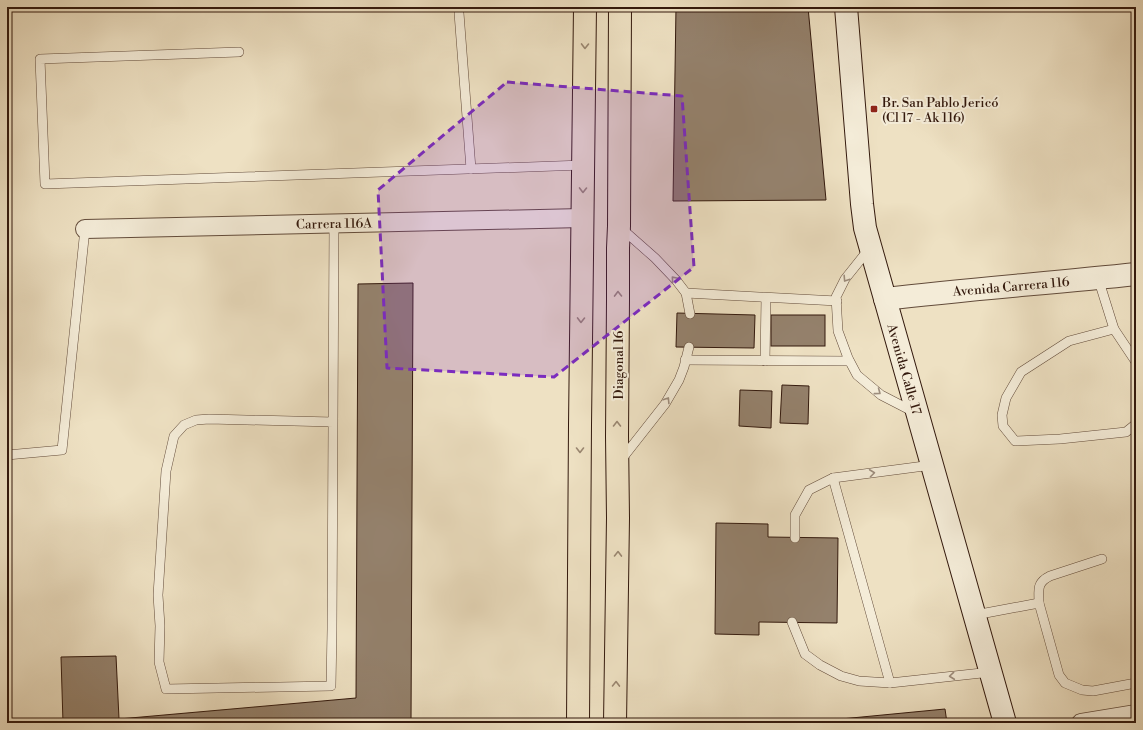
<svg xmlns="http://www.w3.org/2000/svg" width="1143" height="730" font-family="'Libre Bodoni',serif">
	<rect width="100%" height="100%" fill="#eee1c3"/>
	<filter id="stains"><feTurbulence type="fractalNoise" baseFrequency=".005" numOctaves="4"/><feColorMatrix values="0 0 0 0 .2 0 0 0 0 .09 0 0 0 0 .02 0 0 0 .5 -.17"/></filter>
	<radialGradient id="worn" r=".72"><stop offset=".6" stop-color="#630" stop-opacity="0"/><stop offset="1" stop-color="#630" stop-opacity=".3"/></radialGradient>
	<g fill="#94816c" stroke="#33190d">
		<path d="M 676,7 L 808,7 L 826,200 L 673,201 Z"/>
		<path d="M 413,283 L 411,723 L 63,723 L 61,657 L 116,656 L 119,719 L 356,698 L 358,284 Z"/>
		<path d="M 677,313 L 755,315 L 754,348 L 676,347 Z"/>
		<rect x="771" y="315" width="54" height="31"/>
		<path d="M 782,385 L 809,386 L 808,424 L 780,423 Z"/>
		<path d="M 740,390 L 772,391 L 771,428 L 739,426 Z"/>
		<path d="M 716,523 L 768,524 L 768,537 L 838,538 L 837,623 L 759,622 L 759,635 L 715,634 Z"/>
		<path d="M 945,709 L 947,723 L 842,723 L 841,719 Z"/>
	</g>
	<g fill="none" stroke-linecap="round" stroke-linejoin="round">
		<defs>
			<g id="service">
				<path d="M 459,13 L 471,169"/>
				<path d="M 239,52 L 40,59 L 45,184 L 583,165"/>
				<path d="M 621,228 L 655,258 L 676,280 L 686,293 L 690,314"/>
				<path d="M 869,249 L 845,279 L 836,297 L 838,331 L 848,358 L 857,375 L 881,395 L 914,412"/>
				<path d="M 1098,278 L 1114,329 L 1136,362"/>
				<path d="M 686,293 L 837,301"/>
				<path d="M 1114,329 L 1069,341 L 1021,372 L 1006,398 L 1002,415 L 1003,426 L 1015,441 L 1060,439 L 1126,432 L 1136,424"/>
				<path d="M 685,360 L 849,361"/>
				<path d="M 765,361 L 766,298"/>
				<path d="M 333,422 L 209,419 L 196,420 L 184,425 L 174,436 L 166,471 L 158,595 L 160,626 L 159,662 L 166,689 L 331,686 L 332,629 L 334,223"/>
				<path d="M 7,455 L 62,450 L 85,229"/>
				<path d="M 621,460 L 665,404 L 679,380 L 684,367 L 689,347"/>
				<path d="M 833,478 L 890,683"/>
				<path d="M 795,538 L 795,515 L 809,490 L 833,478 L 932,465"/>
				<path d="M 1039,603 C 1039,590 1036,583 1050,576 L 1102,559"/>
				<path d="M 975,615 L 1039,603 L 1059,675 L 1065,683 L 1082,690 L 1093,691 L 1136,683"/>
				<path d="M 792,622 L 805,654 L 820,665 L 841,676 L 859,681 L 890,683 L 991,672"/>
			</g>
			<g id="minor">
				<path d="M 85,229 L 582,218"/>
				<path d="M 1081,723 L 1136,714"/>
			</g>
			<path id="tertiary" d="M 885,299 C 969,289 1053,283 1136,274"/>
			<path id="secondary" d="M 846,7 L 862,204 L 865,228 L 1005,723"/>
			<g id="primary">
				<path d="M 578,723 L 580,425 L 585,7"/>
				<path d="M 615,723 L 618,518 L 617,436 L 618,300 L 618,248 L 619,226 L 620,7"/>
			</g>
		</defs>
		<use href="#service" stroke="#624b3a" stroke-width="10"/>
		<use href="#minor" stroke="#624b3a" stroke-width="20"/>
		<use href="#tertiary" stroke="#624b3a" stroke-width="24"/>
		<use href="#secondary" stroke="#33190d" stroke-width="24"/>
		<use href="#primary" stroke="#33190d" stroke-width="24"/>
		<use href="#service" stroke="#f4ecd8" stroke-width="9"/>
		<use href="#minor" stroke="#f4ecd8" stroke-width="18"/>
		<use href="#tertiary" stroke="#f4ecd8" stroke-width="22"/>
		<use href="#secondary" stroke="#f4ecd8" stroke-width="22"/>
		<use href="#primary" stroke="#eee1c3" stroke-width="22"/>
	</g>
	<defs><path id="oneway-chevron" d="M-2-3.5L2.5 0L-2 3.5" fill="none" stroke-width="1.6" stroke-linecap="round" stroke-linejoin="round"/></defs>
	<g stroke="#9a8771">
		<use href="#oneway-chevron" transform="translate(585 46) rotate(91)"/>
		<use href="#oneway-chevron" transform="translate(583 190) rotate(91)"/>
		<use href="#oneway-chevron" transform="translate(618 294) rotate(-91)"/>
		<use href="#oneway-chevron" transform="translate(581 320) rotate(91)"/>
		<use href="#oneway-chevron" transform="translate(617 424) rotate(-90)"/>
		<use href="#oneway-chevron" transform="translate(580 450) rotate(90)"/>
		<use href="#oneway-chevron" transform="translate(618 554) rotate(-89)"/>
		<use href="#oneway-chevron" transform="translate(616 684) rotate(-89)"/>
	</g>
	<g stroke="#9d8d7d">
		<use href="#oneway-chevron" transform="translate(674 279) rotate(-131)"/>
		<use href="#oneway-chevron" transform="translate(846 279) rotate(123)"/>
		<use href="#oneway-chevron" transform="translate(878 392) rotate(37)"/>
		<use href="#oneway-chevron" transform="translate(667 400) rotate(-58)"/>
		<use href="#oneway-chevron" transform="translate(872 473) rotate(-7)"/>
		<use href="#oneway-chevron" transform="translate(952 676) rotate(174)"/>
	</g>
	<path fill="#7b2cbf" fill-opacity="0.2" stroke="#7b2cbf" stroke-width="3" stroke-dasharray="8 5" stroke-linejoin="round" d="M 507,82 L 682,96 L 694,267 L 554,377 L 387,368 L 378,190 Z"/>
	<rect fill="#8f2418" stroke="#f4ecd8" stroke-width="1.5" x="870" y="105" width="8" height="8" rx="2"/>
	<g text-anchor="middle" stroke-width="4" stroke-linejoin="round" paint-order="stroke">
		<g font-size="13" fill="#33190d" stroke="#f4ecd8" text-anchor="start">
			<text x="882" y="107">Br. San Pablo Jericó<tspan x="882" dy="15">(Cl 17 - Ak 116)</tspan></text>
		</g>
		<g font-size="13" fill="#33190d" stroke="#f4ecd8">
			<text transform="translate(334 223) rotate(-1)" y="5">Carrera 116A</text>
			<text transform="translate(1011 286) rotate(-5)" y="5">Avenida Carrera 116</text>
			<text transform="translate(618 365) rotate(-90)" y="5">Diagonal 16</text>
			<text transform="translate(905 369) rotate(74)" y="5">Avenida Calle 17</text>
		</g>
	</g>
	<rect width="1143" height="730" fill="none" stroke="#eee1c3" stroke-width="24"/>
	<rect x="8" y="8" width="1127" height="714" fill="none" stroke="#33190d" stroke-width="2"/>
	<rect x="12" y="12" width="1119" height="706" fill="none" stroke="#33190d"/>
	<rect width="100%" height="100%" filter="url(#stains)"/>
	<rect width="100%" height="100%" fill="url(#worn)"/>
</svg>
